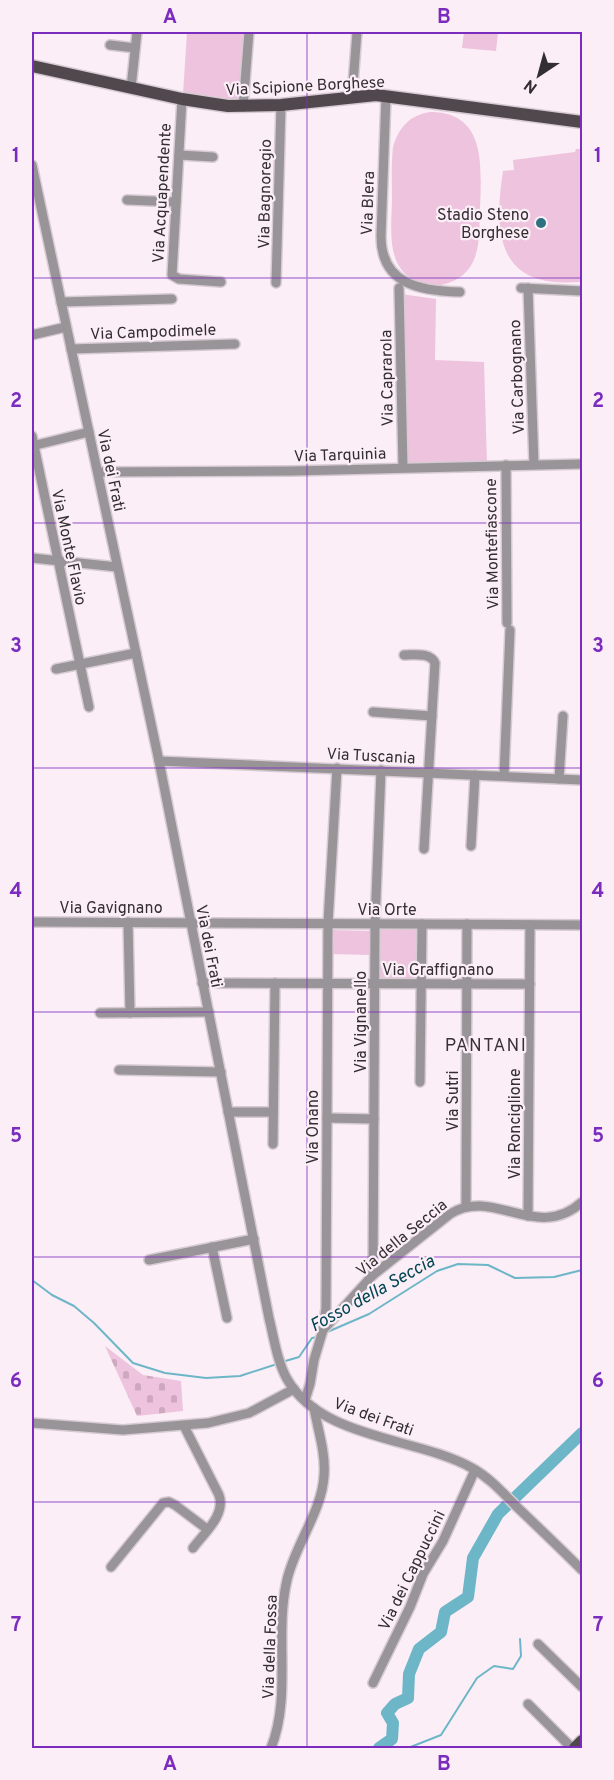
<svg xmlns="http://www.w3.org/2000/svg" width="614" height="1780" font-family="Overpass,sans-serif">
	<defs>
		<pattern id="cemetery-stones" width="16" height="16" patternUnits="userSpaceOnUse" patternTransform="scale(1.5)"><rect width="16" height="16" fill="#eec3de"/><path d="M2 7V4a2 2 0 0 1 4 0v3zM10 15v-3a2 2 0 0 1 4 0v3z" fill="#cda8bf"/></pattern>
	</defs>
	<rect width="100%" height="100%" fill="#fbeef6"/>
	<g fill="#eec3de">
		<path d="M 187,32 L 247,32 L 241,104 L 183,94 Z"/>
		<path d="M 464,32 L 498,32 L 496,51 L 462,48 Z"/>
		<path d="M 430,112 C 488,112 481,169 480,210 C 479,228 481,251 470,267 C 462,279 445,287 431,285 C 385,278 391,236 392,201 C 392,183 391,165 393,147 C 399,127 410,115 430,112 Z"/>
		<path d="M 576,149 L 582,149 L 582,282 C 573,282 564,283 554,282 C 492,276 496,217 503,171 L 514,170 L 513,160 L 575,152 Z"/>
		<path d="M 401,294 L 436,299 L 435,360 L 484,362 L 487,464 L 405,466 Z"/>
		<path d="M 377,928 L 417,929 L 417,981 L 377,981 Z"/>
		<path d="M 330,930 L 371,931 L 370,955 L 329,954 Z"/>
	</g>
	<path fill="url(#cemetery-stones)" d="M 105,1346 L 143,1375 L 181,1381 L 183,1411 L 137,1416 Z"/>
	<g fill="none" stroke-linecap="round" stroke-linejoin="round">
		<g stroke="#6db6c8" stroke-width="2">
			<path d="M 32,1280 L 52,1295 L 74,1306 L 94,1323 L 133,1363 L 165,1373 L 206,1378 L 240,1376 L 277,1364"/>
			<path d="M 325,1333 L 369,1314 L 437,1271 L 458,1264 L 488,1265 L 515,1278 L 554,1277 L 582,1270"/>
			<path d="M 282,1362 L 299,1357 L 312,1338 L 317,1337"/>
			<path d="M 408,1748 L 441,1735 L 477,1678 L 494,1666 L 513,1669 L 521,1656 L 520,1639"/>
		</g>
		<path stroke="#6db6c8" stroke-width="12" d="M 379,1748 L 392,1739 L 393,1723 L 387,1713 L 395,1704 L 408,1698 L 409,1674 L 419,1649 L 441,1632 L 445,1612 L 468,1597 L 473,1558 L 498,1514 L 582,1433"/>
		<defs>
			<g id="minor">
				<path d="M 110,45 L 135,48"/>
				<path d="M 131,88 L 137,32"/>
				<path d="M 386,96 L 381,236 C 381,285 421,291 460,292"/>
				<path d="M 352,97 L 357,32"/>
				<path d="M 182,99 L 172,275 L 179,279 L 221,282"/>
				<path d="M 243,107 L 249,32"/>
				<path d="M 179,155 L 213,157"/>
				<path d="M 32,165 L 159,761 L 269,1318 C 274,1338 277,1361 287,1379 C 322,1440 417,1437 472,1468 C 490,1478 503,1493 517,1507 C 539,1528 561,1549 582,1570"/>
				<path d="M 127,200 L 176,202"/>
				<path d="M 276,283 L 281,105"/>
				<path d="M 399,288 L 403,467"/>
				<path d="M 521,288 L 582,291"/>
				<path d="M 528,288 L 534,465"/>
				<path d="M 61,302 L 172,299"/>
				<path d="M 32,335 L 66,327"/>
				<path d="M 71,349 L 235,344"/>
				<path d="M 32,436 L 89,707"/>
				<path d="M 32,446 L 89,432"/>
				<path d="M 506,465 L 507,623"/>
				<path d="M 98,472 L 293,471 L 582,464"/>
				<path d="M 32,558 L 117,567"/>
				<path d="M 404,655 C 415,655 430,652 435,663 L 424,849"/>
				<path d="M 56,669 L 136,653"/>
				<path d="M 373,712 L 432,716"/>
				<path d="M 159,761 L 582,780"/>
				<path d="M 504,776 L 510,630"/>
				<path d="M 559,779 L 563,716"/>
				<path d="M 471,846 L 475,775"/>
				<path d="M 32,922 L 582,925"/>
				<path d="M 128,922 L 130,1013"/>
				<path d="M 202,983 L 530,984"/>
				<path d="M 100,1013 L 209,1012"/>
				<path d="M 119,1070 L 221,1072"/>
				<path d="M 420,1082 L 422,924"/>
				<path d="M 228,1112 L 273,1112"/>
				<path d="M 327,1118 L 374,1119"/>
				<path d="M 273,1144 L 275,983"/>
				<path d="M 466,1207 L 467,924"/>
				<path d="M 528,1216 L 530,925"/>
				<path d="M 212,1247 L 227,1318"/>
				<path d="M 149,1260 L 254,1239"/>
				<path d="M 373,1275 L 375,924 L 381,770"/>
				<path d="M 323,1330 L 326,1308 L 328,923 L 337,768"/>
				<path d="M 305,1400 L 310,1384 L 314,1360 L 323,1330 L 373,1275 L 450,1214 C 493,1186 537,1243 582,1202"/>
				<path d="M 32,1423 L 123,1430 L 208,1423 L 249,1413 L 294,1389"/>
				<path d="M 184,1426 L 219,1495 C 226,1515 204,1533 193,1548"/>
				<path d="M 111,1567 L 163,1503 L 169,1502 L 175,1505 L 207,1529"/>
				<path d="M 538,1644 L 582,1687"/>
				<path d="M 373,1683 L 410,1607 L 423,1574 L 443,1541 L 475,1470"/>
				<path d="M 528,1704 L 572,1748"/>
				<path d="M 271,1748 C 292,1695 274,1636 287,1580 C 295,1545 322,1511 324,1476 C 326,1454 318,1430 314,1408"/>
			</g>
			<g id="major">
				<path d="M 32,66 L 182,99 L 228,106 L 281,105 L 376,95 L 582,122"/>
				<path d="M 575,1748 L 582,1741"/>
			</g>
		</defs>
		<use href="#minor" stroke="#d7cbd3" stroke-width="12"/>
		<use href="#major" stroke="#d7cbd3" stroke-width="15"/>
		<use href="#minor" stroke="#999497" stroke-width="9"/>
		<use href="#major" stroke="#51484d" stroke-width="12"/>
	</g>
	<path fill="none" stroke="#7b2cbf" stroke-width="1.5" stroke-opacity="0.55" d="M 307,32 L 307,1748M 32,278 L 582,278M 32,523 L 582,523M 32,768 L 582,768M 32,1012 L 582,1012M 32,1257 L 582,1257M 32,1502 L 582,1502"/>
	<circle fill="#2c7180" stroke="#fbeef6" stroke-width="2" cx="541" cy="223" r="6"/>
	<g text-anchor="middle" stroke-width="4.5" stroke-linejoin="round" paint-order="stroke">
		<g font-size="16" fill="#332e31" stroke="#fbeef6">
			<text transform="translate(305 85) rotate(-3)" y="6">Via Scipione Borghese</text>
			<text transform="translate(161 193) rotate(-87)" y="6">Via Acquapendente</text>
			<text transform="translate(264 194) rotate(-89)" y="6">Via Bagnoregio</text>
			<text transform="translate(367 203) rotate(-88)" y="6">Via Blera</text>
			<text transform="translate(153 331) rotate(-2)" y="6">Via Campodimele</text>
			<text transform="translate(516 377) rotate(-92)" y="6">Via Carbognano</text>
			<text transform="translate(386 378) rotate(-91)" y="6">Via Caprarola</text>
			<text transform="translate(340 454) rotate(-2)" y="6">Via Tarquinia</text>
			<text transform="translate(112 470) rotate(78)" y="6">Via dei Frati</text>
			<text transform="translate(491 544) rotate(-91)" y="6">Via Montefiascone</text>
			<text transform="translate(70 547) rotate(78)" y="6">Via Monte Flavio</text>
			<text transform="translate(371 755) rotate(3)" y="6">Via Tuscania</text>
			<text x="111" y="913">Via Gavignano</text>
			<text x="387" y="915">Via Orte</text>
			<text transform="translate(210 946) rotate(79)" y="6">Via dei Frati</text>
			<text x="438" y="975">Via Graffignano</text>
			<text transform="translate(360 1022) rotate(-90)" y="6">Via Vignanello</text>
			<text transform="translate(452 1101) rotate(-90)" y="6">Via Sutri</text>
			<text transform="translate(514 1124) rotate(-90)" y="6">Via Ronciglione</text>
			<text transform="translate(312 1127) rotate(-90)" y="6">Via Onano</text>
			<text transform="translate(401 1237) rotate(-39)" y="6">Via della Seccia</text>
			<text transform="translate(374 1416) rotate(20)" y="6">Via dei Frati</text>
			<text transform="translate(411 1570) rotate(-64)" y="6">Via dei Cappuccini</text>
			<text transform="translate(269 1647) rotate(-88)" y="6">Via della Fossa</text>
		</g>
		<g font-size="16" fill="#332e31" stroke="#fbeef6" text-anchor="end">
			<text x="529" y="220">Stadio Steno<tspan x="529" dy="18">Borghese</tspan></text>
		</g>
		<g font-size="18" letter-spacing="1.5" fill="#3a3036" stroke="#fbeef6">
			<text x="486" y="1051">PANTANI</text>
		</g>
		<g font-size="18" font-style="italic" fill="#004552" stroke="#fbeef6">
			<text transform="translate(372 1293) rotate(-29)" y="6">Fosso della Seccia</text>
		</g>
	</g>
	<rect width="614" height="1780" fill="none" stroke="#fbeef6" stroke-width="66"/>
	<g transform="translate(539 75) rotate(216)" stroke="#fbeef6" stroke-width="4.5" paint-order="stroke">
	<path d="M0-4.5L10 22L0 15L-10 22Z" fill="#332e31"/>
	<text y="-9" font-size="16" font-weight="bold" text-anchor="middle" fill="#332e31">N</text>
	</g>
	<rect x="33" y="33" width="548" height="1714" fill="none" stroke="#7b2cbf" stroke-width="2"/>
	<g font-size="20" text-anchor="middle" font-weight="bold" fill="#7b2cbf">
		<text x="170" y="23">A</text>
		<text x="444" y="23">B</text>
		<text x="16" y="162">1</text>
		<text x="598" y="162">1</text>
		<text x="16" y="407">2</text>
		<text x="598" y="407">2</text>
		<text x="16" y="652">3</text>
		<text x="598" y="652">3</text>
		<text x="16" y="897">4</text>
		<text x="598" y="897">4</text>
		<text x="16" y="1142">5</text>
		<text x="598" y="1142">5</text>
		<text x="16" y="1387">6</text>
		<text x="598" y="1387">6</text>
		<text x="16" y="1631">7</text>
		<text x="598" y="1631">7</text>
		<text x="170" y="1770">A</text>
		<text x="444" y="1770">B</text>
	</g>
</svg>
